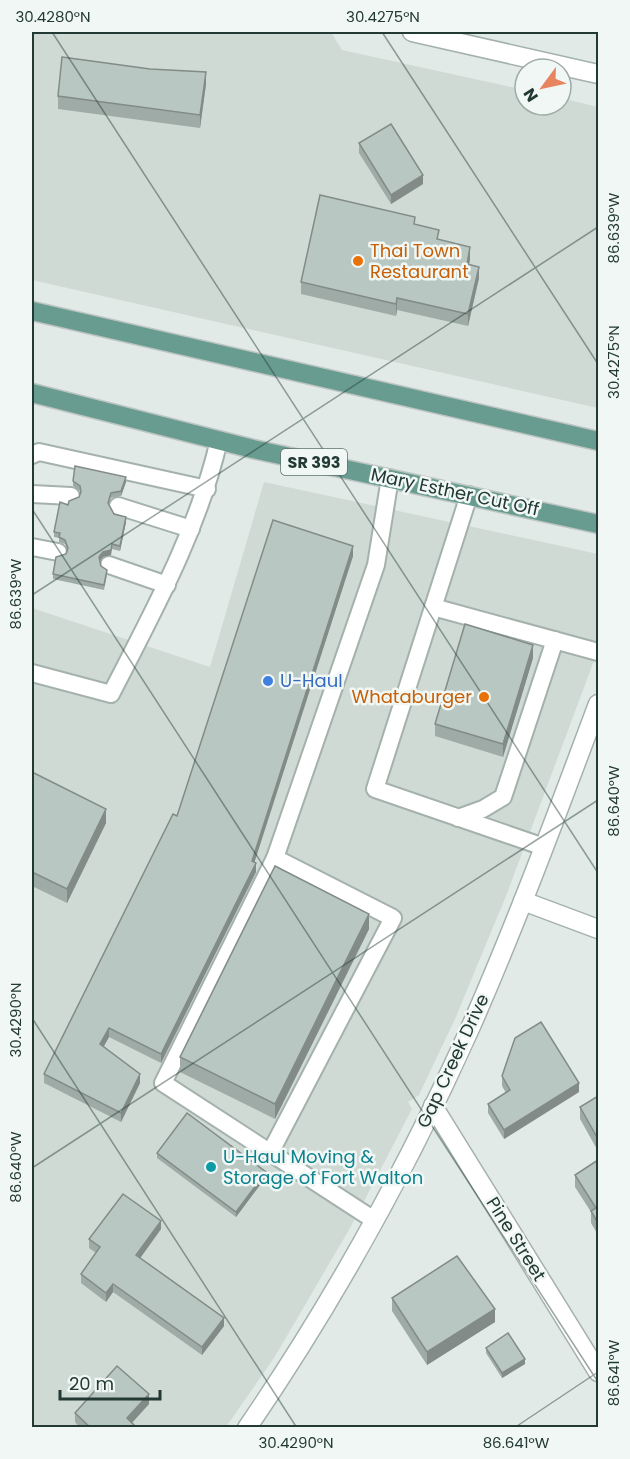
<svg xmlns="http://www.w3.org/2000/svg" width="630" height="1459" font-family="Poppins,sans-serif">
	<rect width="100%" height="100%" fill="#e1eae6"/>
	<g fill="#cfdad5">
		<path d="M 32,32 L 331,32 L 342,50 L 525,90 L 525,105 L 561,105 L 561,98 L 598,107 L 598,408 L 32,280 Z"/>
		<path d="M 264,482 L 598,554 L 598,650 L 506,896 L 455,1019 L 419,1095 L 408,1102 L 412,1109 L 350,1228 L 274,1358 L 226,1427 L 32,1428 L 32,608 L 210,667 Z"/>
	</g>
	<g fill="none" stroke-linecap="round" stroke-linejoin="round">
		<defs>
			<g id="service">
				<path d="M 32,455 L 39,452 L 207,489"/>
				<path d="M 32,494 L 71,496"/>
				<path d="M 469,495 L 375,789 L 544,847"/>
				<path d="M 118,506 L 191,529"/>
				<path d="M 32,547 L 58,552"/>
				<path d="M 109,565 L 167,585"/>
				<path d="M 433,607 L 598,652"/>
				<path d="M 32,673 L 111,694 C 153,612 198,531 219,440"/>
				<path d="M 458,818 L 483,809 L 503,797 L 555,640"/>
				<path d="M 275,858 L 376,565 L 390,478"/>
				<path d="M 270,1153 L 393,918 L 275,858 L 163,1083 L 374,1220"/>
			</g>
			<g id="minor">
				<path d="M 412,32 L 598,74"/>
				<path d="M 523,901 L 598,929"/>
				<path d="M 433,1106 L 598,1372"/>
				<path d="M 247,1428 C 334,1301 409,1165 472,1024 C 518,919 558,811 598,704"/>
			</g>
			<g id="primary">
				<path d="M 32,311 L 598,441"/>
				<path d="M 32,393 L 253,449 L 598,524"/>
			</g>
		</defs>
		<use href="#service" stroke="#a4b1ad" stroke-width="20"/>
		<use href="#minor" stroke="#a4b1ad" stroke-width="21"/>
		<use href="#primary" stroke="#bdc4c2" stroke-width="21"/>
		<use href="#service" stroke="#fff" stroke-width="16"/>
		<use href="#minor" stroke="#fff" stroke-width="18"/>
		<use href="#primary" stroke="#689c90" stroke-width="18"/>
	</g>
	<g fill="#9faba7">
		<path d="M 206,84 L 200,128 L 58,109 L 58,96 Z"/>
		<path d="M 359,143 L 423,184 L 391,204 L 359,153 Z"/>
		<path d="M 415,224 L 439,240 L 470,259 L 469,265 L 479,278 L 468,326 L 397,310 L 396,316 L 301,294 L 301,282 Z"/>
		<path d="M 73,481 L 126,482 L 121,496 L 111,498 L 109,505 L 114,514 L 126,522 L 120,551 L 112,549 L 111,555 L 103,557 L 100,561 L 101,566 L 107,575 L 104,590 L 53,579 L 53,574 L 67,551 L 65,544 L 59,542 L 59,538 L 54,537 L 54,532 L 79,497 L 81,494 L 80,491 L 73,486 Z"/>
		<path d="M 353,556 L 254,862 L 256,872 L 161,1063 L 109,1037 L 104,1046 L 140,1083 L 121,1122 L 44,1083 L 44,1074 L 177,816 Z"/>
		<path d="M 533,658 L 503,757 L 435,736 L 435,724 Z"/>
		<path d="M 32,772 L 106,823 L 67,903 L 32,886 Z"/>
		<path d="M 369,929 L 275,1119 L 180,1072 L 180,1057 Z"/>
		<path d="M 502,1076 L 579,1092 L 504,1139 L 488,1113 L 488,1104 L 506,1093 L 502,1086 Z"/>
		<path d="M 598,1096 L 598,1151 L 580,1119 L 580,1107 Z"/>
		<path d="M 157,1153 L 266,1177 L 236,1217 L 157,1158 Z"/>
		<path d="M 598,1160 L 598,1235 L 591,1223 L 591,1212 L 575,1187 L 575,1175 Z"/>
		<path d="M 161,1229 L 140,1258 L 224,1326 L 202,1355 L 113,1292 L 106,1302 L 81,1283 L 81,1274 L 96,1253 L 89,1248 L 89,1239 Z"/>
		<path d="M 392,1298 L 495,1322 L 427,1365 L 392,1311 Z"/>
		<path d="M 486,1348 L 525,1364 L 502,1378 L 486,1353 Z"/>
		<path d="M 149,1404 L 132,1423 L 136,1428 L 80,1428 L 75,1422 L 75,1413 Z"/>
	</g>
	<g fill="#828b88">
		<path d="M 206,72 L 206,84 L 200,128 L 200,115 Z"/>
		<path d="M 423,175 L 423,184 L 391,204 L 391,195 Z"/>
		<path d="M 470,247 L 470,259 L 467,276 L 467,264 Z"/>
		<path d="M 479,267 L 479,278 L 468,326 L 468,314 Z"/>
		<path d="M 397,298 L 397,310 L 396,316 L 396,304 Z"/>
		<path d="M 126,477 L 126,482 L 121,496 L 121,491 Z"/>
		<path d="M 126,517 L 126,522 L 120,551 L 120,546 Z"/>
		<path d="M 112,544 L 111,555 L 103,557 L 99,562 L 99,557 L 103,552 Z"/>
		<path d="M 353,546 L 353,556 L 252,870 L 252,861 Z"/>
		<path d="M 533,645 L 533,658 L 503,757 L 503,744 Z"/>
		<path d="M 106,809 L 106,823 L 67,903 L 67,889 Z"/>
		<path d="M 256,863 L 256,872 L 161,1063 L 161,1054 Z"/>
		<path d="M 369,914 L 369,929 L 275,1119 L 275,1104 Z"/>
		<path d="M 109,1028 L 109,1037 L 100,1053 L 100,1044 Z"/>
		<path d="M 140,1074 L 140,1083 L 121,1122 L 121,1113 Z"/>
		<path d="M 579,1083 L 579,1092 L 504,1139 L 504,1130 Z"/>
		<path d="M 266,1172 L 266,1177 L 236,1217 L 236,1212 Z"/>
		<path d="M 161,1221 L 161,1229 L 136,1264 L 136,1255 Z"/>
		<path d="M 113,1284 L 113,1292 L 106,1302 L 106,1293 Z"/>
		<path d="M 495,1309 L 495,1322 L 427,1365 L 427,1352 Z"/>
		<path d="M 224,1318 L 224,1326 L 202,1355 L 202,1347 Z"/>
		<path d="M 525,1359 L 525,1364 L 502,1378 L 502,1373 Z"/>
		<path d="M 149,1394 L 149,1404 L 127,1428 L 127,1418 Z"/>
	</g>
	<g fill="#b9c7c2" stroke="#828b88" stroke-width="1.5">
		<path d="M 62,57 L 150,69 L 206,72 L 200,115 L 58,96 Z"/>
		<path d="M 391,124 L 423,175 L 391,195 L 359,143 Z"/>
		<path d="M 320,195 L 415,217 L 414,224 L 439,230 L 437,239 L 470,247 L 467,264 L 479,267 L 468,314 L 397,298 L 396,304 L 301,282 Z"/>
		<path d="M 75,466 L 126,477 L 121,491 L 111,493 L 108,503 L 114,514 L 126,517 L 120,546 L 112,544 L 111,550 L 103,552 L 99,557 L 101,566 L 107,570 L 104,585 L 53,574 L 56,557 L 66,554 L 68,548 L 65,540 L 59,537 L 60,533 L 54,532 L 60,502 L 68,505 L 69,501 L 79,497 L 81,492 L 80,486 L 73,481 Z"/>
		<path d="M 273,520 L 353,546 L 252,861 L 256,863 L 161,1054 L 109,1028 L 100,1044 L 140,1074 L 121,1113 L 44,1074 L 173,814 L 177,816 Z"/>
		<path d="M 465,624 L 533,645 L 503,744 L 435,724 Z"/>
		<path d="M 32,772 L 106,809 L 67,889 L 32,872 Z"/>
		<path d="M 275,866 L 369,914 L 275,1104 L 180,1057 Z"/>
		<path d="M 541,1022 L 579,1083 L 504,1130 L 488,1104 L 510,1090 L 502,1076 L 515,1038 Z"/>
		<path d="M 598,1096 L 598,1139 L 580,1107 Z"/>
		<path d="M 187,1113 L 266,1172 L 236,1212 L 157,1153 Z"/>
		<path d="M 598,1160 L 598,1223 L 591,1211 L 596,1208 L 575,1175 Z"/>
		<path d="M 123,1194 L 161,1221 L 136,1255 L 224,1318 L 202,1347 L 113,1284 L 106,1293 L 81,1274 L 100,1247 L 89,1239 Z"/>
		<path d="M 457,1256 L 495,1309 L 427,1352 L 392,1298 Z"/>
		<path d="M 508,1333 L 525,1359 L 502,1373 L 486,1348 Z"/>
		<path d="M 117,1366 L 149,1394 L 127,1418 L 136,1427 L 135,1428 L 91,1428 L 75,1413 Z"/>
	</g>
	<path fill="none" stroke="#223934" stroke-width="1.5" stroke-opacity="0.45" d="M 52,32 L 598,873M 382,32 L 598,364M 32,509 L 598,1382M 32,595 L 598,227M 32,1018 L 297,1428M 32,1168 L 598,800M 514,1428 L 598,1372"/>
	<g fill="#e8710a" stroke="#f1f7f4" stroke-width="2">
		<circle cx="358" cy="261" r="6"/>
		<circle cx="484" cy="697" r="6"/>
	</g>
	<circle fill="#3f7fe0" stroke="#f1f7f4" stroke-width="2" cx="268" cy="681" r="6"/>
	<circle fill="#0f9aa8" stroke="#f1f7f4" stroke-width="2" cx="211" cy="1167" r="6"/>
	<g text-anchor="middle" stroke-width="5" stroke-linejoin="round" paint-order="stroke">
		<rect fill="#f1f7f4" stroke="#60726e" stroke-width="1.5" x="281" y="449" width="66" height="26" rx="4.5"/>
		<g font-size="16" font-weight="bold" fill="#223934">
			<text x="314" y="468">SR 393</text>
		</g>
		<g font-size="18" fill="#c56008" stroke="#f1f7f4" text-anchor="start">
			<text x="370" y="257">Thai Town<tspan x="370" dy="21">Restaurant</tspan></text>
			<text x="472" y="703" text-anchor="end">Whataburger</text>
		</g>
		<g font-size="18" fill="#223934" stroke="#f1f7f4">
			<text transform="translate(455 492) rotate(12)" y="6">Mary Esther Cut Off</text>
			<text transform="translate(453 1061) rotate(-65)" y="6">Gap Creek Drive</text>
			<text transform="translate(516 1239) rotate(58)" y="6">Pine Street</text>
		</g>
		<g font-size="18" fill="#366cbe" stroke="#f1f7f4" text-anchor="start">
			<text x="280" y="687">U-Haul</text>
		</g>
		<g font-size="18" fill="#0d838f" stroke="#f1f7f4" text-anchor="start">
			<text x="223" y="1163">U-Haul Moving &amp;<tspan x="223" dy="21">Storage of Fort Walton</tspan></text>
		</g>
	</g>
	<rect width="630" height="1459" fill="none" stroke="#f1f7f4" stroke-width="66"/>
	<g transform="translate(543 87) rotate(237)"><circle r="28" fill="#f1f7f4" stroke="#9eaba7" stroke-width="1.5"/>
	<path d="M0-4.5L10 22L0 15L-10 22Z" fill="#e78561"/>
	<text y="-9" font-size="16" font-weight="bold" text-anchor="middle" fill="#223934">N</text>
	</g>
	<path d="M60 1390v9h100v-9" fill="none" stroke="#223934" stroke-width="3"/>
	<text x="69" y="1390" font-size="18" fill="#223934" stroke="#f1f7f4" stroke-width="4.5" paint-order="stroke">20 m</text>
	<rect x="33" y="33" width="564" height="1393" fill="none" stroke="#223934" stroke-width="2"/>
	<g font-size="15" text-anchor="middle" fill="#223934">
		<text x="53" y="22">30.4280°N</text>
		<text x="383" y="22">30.4275°N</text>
		<text transform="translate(614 228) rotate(-90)" y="5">86.639°W</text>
		<text transform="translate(614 362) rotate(-90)" y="5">30.4275°N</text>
		<text transform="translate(16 594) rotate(-90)" y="5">86.639°W</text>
		<text transform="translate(614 801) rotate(-90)" y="5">86.640°W</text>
		<text transform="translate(16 1020) rotate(-90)" y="5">30.4290°N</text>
		<text transform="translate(16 1167) rotate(-90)" y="5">86.640°W</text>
		<text transform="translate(614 1373) rotate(-90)" y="5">86.641°W</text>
		<text x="296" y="1448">30.4290°N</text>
		<text x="516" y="1448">86.641°W</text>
	</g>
</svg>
